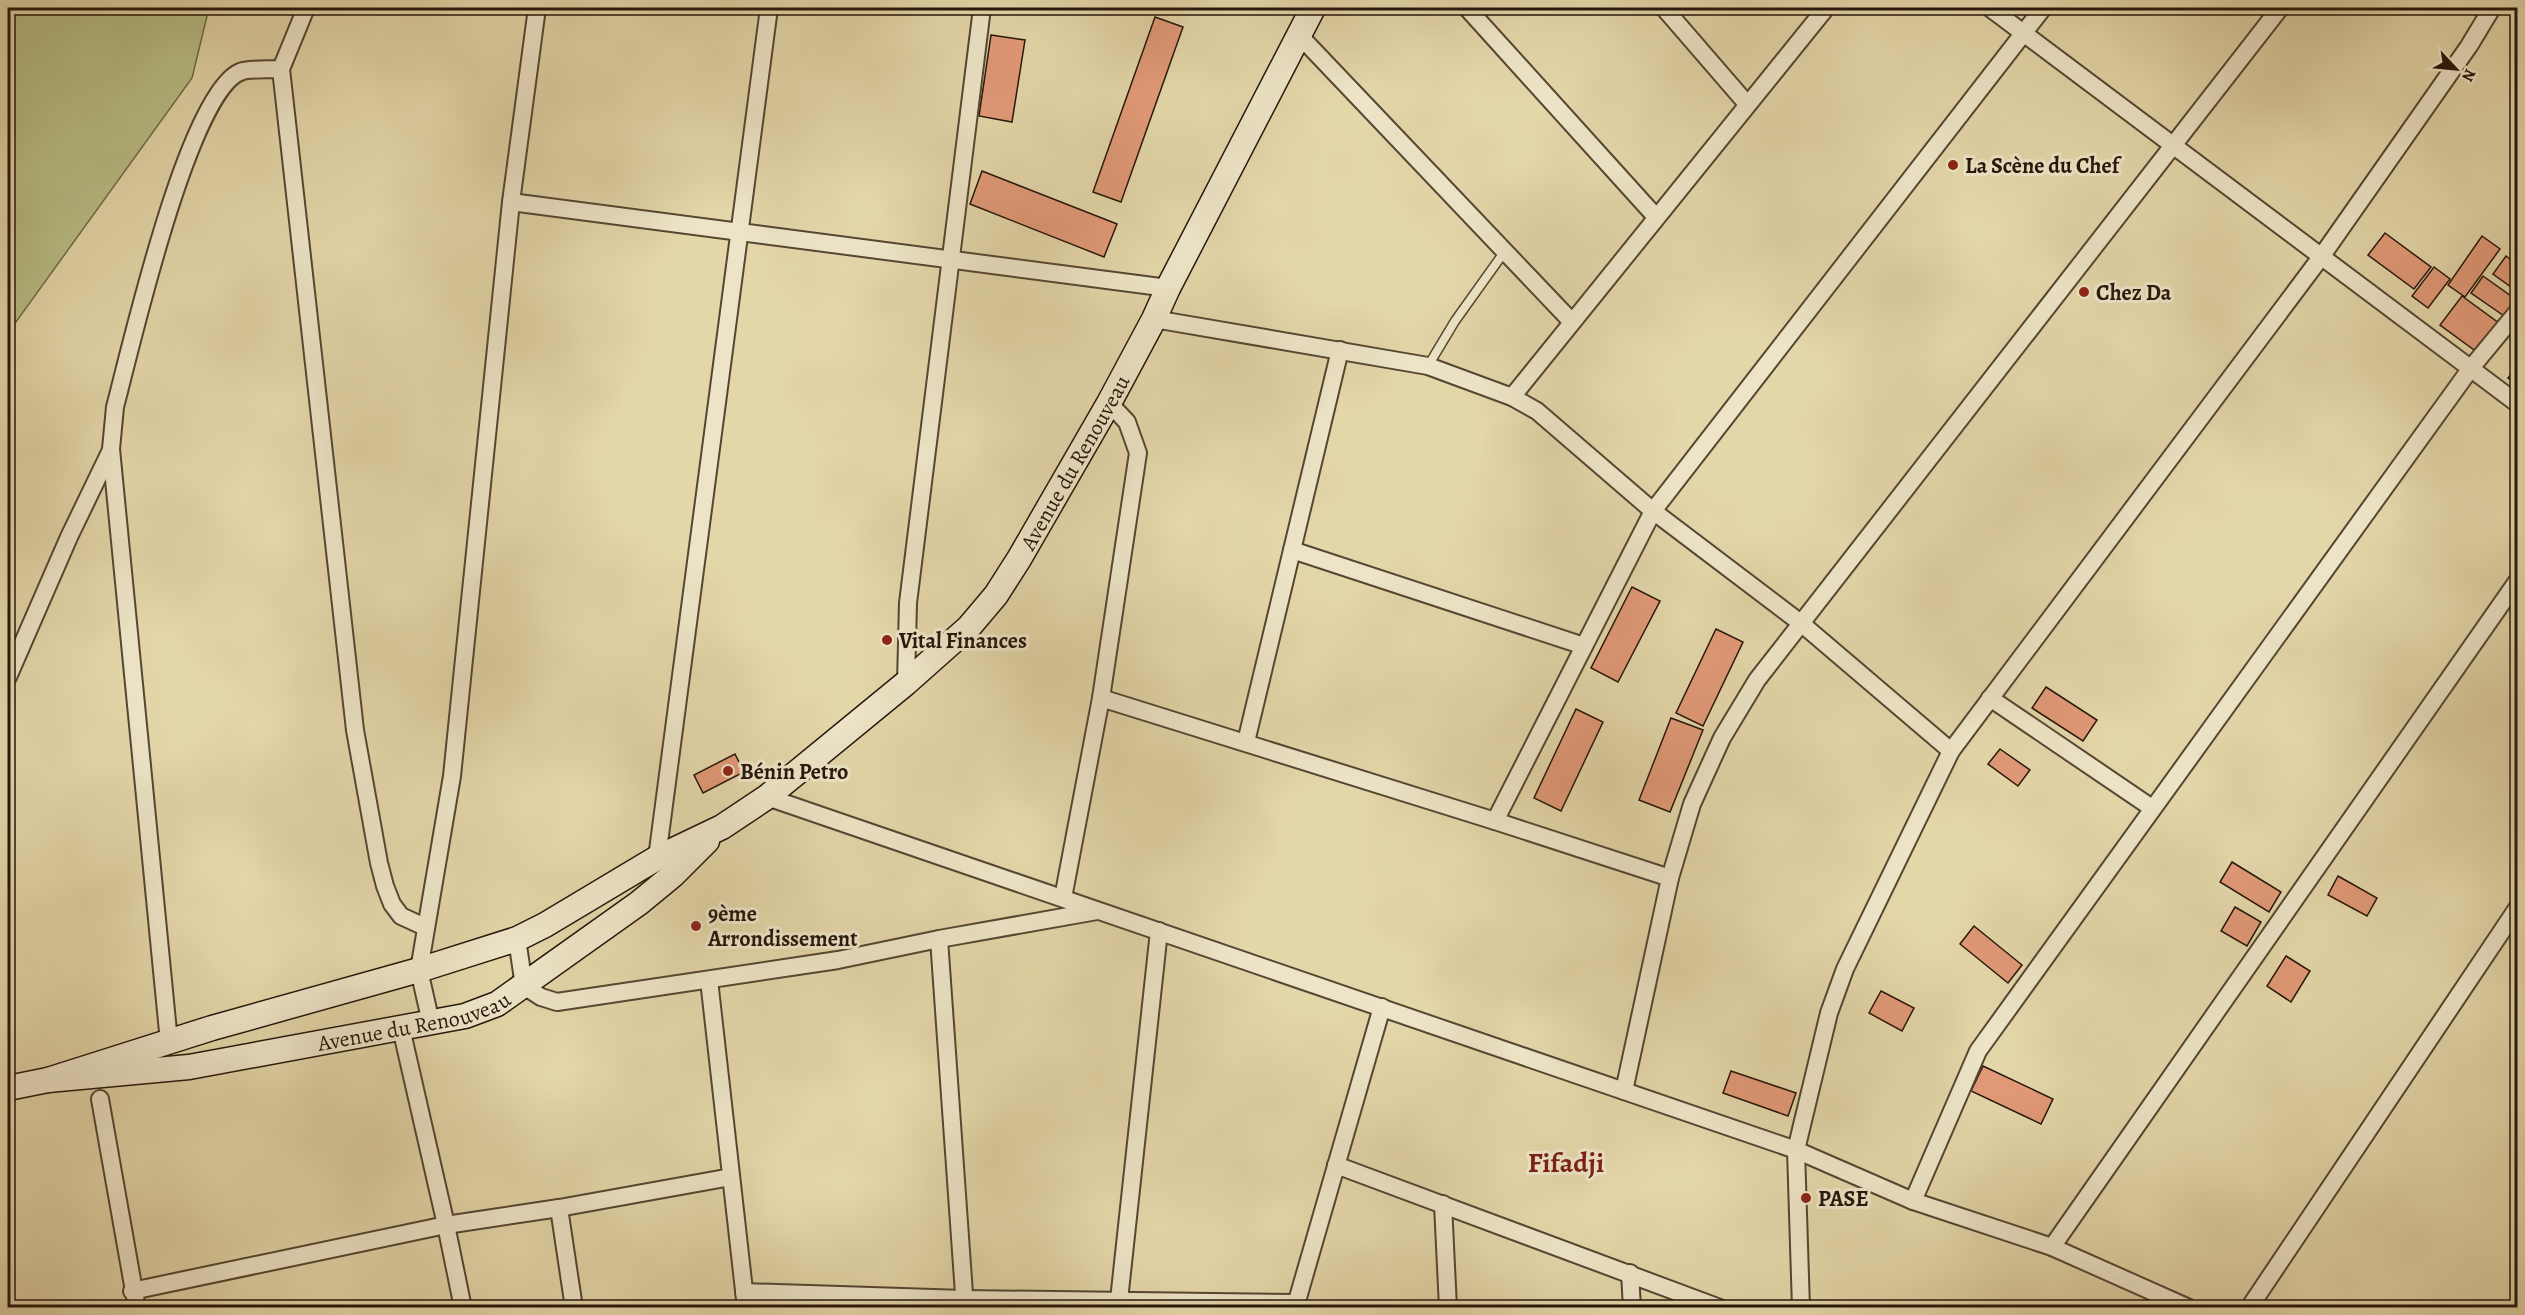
<svg xmlns="http://www.w3.org/2000/svg" width="2525" height="1315" font-family="Alegreya,serif">
	<rect width="100%" height="100%" fill="#e3d6a9"/>
	<filter id="stains"><feTurbulence type="fractalNoise" baseFrequency=".00333" numOctaves="4"/><feColorMatrix values="0 0 0 0 .2 0 0 0 0 .09 0 0 0 0 .02 0 0 0 .5 -.17"/></filter>
	<radialGradient id="worn" r=".72"><stop offset=".6" stop-color="#630" stop-opacity="0"/><stop offset="1" stop-color="#630" stop-opacity=".3"/></radialGradient>
	<path fill="#b8bd85" stroke="#6f6a48" stroke-width="1.5" d="M 8,8 L 209,8 L 192,78 L 8,333 Z"/>
	<g fill="#e19977" stroke="#26160b" stroke-width="1.5">
		<path d="M 1155,17 L 1183,27 L 1121,202 L 1093,192 Z"/>
		<path d="M 991,35 L 1025,40 L 1012,122 L 979,116 Z"/>
		<path d="M 982,171 L 1117,224 L 1104,257 L 970,204 Z"/>
		<path d="M 2385,233 L 2431,267 L 2414,289 L 2368,255 Z"/>
		<path d="M 2482,236 L 2500,249 L 2465,297 L 2448,285 Z"/>
		<path d="M 2506,256 L 2518,265 L 2518,292 L 2493,274 Z"/>
		<path d="M 2434,267 L 2450,279 L 2428,308 L 2412,296 Z"/>
		<path d="M 2483,276 L 2518,301 L 2518,316 L 2513,322 L 2471,293 Z"/>
		<path d="M 2462,296 L 2503,326 L 2481,355 L 2440,325 Z"/>
		<path d="M 2518,365 L 2518,385 L 2508,378 Z"/>
		<path d="M 1632,587 L 1660,601 L 1618,682 L 1591,668 Z"/>
		<path d="M 1716,629 L 1743,642 L 1703,726 L 1676,713 Z"/>
		<path d="M 2046,687 L 2097,720 L 2083,741 L 2032,708 Z"/>
		<path d="M 1576,709 L 1603,722 L 1561,811 L 1534,798 Z"/>
		<path d="M 1671,718 L 1703,730 L 1670,812 L 1639,800 Z"/>
		<path d="M 2000,749 L 2030,770 L 2018,786 L 1988,764 Z"/>
		<path d="M 735,754 L 744,772 L 703,793 L 694,775 Z"/>
		<path d="M 2232,862 L 2281,892 L 2269,912 L 2220,882 Z"/>
		<path d="M 2338,876 L 2377,898 L 2367,916 L 2328,895 Z"/>
		<path d="M 2235,907 L 2261,922 L 2247,946 L 2221,931 Z"/>
		<path d="M 1974,926 L 2022,965 L 2008,983 L 1960,944 Z"/>
		<path d="M 2286,956 L 2310,971 L 2291,1002 L 2267,986 Z"/>
		<path d="M 1881,991 L 1914,1008 L 1902,1031 L 1869,1013 Z"/>
		<path d="M 1983,1066 L 2053,1099 L 2041,1124 L 1971,1091 Z"/>
		<path d="M 1731,1071 L 1796,1093 L 1788,1116 L 1723,1093 Z"/>
	</g>
	<g fill="none" stroke-linecap="round" stroke-linejoin="round">
		<defs>
			<path id="service" d="M 1428,366 L 1455,321 L 1505,251"/>
			<g id="minor">
				<path d="M 306,8 L 281,69 L 355,730 L 379,863 L 385,886 L 392,904 L 401,916 L 425,927"/>
				<path d="M 1467,8 L 1656,217"/>
				<path d="M 1664,8 L 1747,104"/>
				<path d="M 1990,8 L 2518,404"/>
				<path d="M 1298,34 L 1572,322"/>
				<path d="M 511,202 L 1168,288"/>
				<path d="M 1154,319 L 1428,366 L 1512,397 L 1537,411 L 1653,511 L 1802,624 L 1951,751"/>
				<path d="M 1512,397 L 1826,8"/>
				<path d="M 1292,550 L 1584,646"/>
				<path d="M 8,677 L 69,537 L 111,450"/>
				<path d="M 906,683 L 908,603 L 982,8"/>
				<path d="M 1101,698 L 1495,821 L 1670,878"/>
				<path d="M 1990,698 L 2152,808"/>
				<path d="M 1246,742 L 1340,350"/>
				<path d="M 767,797 L 1796,1150 L 1913,1201 L 2052,1247 L 2189,1308"/>
				<path d="M 1495,821 L 1653,511 L 2043,8"/>
				<path d="M 657,858 L 769,8"/>
				<path d="M 1063,898 L 1101,698 L 1138,453 L 1127,422 L 1109,403"/>
				<path d="M 517,939 L 524,986 L 541,997 L 557,1002 L 838,960 L 939,939 L 1097,911"/>
				<path d="M 939,939 L 965,1308"/>
				<path d="M 709,980 L 746,1308"/>
				<path d="M 431,1023 L 419,970 L 452,776 L 511,202 L 537,8"/>
				<path d="M 401,1028 L 446,1225 L 463,1308"/>
				<path d="M 169,1042 L 111,449 L 115,407 C 131,347 188,94 240,72 C 248,68 271,70 281,69"/>
				<path d="M 1624,1091 L 1670,878 L 1692,804 L 1722,738 L 1757,680 L 2280,8"/>
				<path d="M 100,1099 L 137,1308"/>
				<path d="M 1336,1165 L 1720,1308"/>
				<path d="M 1913,1201 L 1978,1051 L 2471,368 L 2518,311"/>
				<path d="M 1443,1204 L 1448,1308"/>
				<path d="M 559,1208 L 574,1308"/>
				<path d="M 2052,1247 L 2518,580"/>
				<path d="M 1630,1273 L 1632,1308"/>
				<path d="M 132,1291 L 446,1225 L 559,1208 L 731,1177"/>
				<path d="M 744,1292 L 965,1299 L 1296,1303"/>
				<path d="M 1119,1300 L 1159,931"/>
				<path d="M 1295,1308 L 1382,1007"/>
				<path d="M 1801,1308 L 1796,1150 L 1829,1013 L 1845,969 L 1951,751 L 2321,257 L 2469,46 L 2492,8"/>
				<path d="M 2249,1308 L 2518,907"/>
			</g>
			<g id="secondary">
				<path id="s1" d="M 48,1080 L 212,1028 L 419,970 L 517,939 L 545,925 L 657,858 L 722,827 L 767,797 L 906,683 L 969,627 L 996,595 L 1019,559 L 1109,403 L 1154,319 L 1168,288 L 1313,8"/>
				<path id="s2" d="M 8,1088 L 48,1080 L 189,1067 L 465,1016 L 497,1004 L 639,903 L 673,875 L 707,841"/>
			</g>
		</defs>
		<use href="#service" stroke="#554632" stroke-width="11"/>
		<use href="#minor" stroke="#554632" stroke-width="20"/>
		<use href="#secondary" stroke="#26160b" stroke-width="27"/>
		<use href="#service" stroke="#ede4c7" stroke-width="8"/>
		<use href="#minor" stroke="#ede4c7" stroke-width="16"/>
		<use href="#secondary" stroke="#ede4c7" stroke-width="24"/>
	</g>
	<g fill="#8f2418" stroke="#ede4c7" stroke-width="2">
		<circle cx="1953" cy="165" r="6"/>
		<circle cx="2084" cy="292" r="6"/>
		<circle cx="887" cy="640" r="6"/>
		<circle cx="728" cy="771" r="6"/>
		<circle cx="696" cy="926" r="6"/>
		<circle cx="1806" cy="1198" r="6"/>
	</g>
	<g text-anchor="middle" stroke-width="6" stroke-linejoin="round" paint-order="stroke">
		<g font-size="22" font-weight="bold" fill="#26160b" stroke="#ede4c7" text-anchor="start">
			<text x="1965" y="173">La Scène du Chef</text>
			<text x="2096" y="300">Chez Da</text>
			<text x="899" y="648">Vital Finances</text>
			<text x="740" y="779">Bénin Petro</text>
			<text x="708" y="921">9ème<tspan x="708" dy="25">Arrondissement</tspan></text>
			<text x="1818" y="1206">PASE</text>
		</g>
		<g font-size="22" fill="#26160b" stroke="#ede4c7">
			<text dy="8" stroke="none"><textPath href="#s1" startOffset="1238">Avenue du Renouveau</textPath></text>
			<text dy="8" stroke="none"><textPath href="#s2" startOffset="412">Avenue du Renouveau</textPath></text>
		</g>
		<g font-size="28" font-weight="bold" fill="#7a1f14" stroke="#ede4c7">
			<text x="1566" y="1172">Fifadji</text>
		</g>
	</g>
	<rect width="2525" height="1315" fill="none" stroke="#e3d6a9" stroke-width="30"/>
	<rect x="9" y="9" width="2507" height="1297" fill="none" stroke="#26160b" stroke-width="3"/>
	<rect x="15" y="15" width="2495" height="1285" fill="none" stroke="#26160b" stroke-width="1.5"/>
	<g transform="translate(2456 69) rotate(116)" stroke="#ede4c7" stroke-width="4.5" paint-order="stroke">
	<path d="M0-4.5L10 22L0 15L-10 22Z" fill="#26160b"/>
	<text y="-9" font-size="16" font-weight="bold" text-anchor="middle" fill="#26160b">N</text>
	</g>
	<rect width="100%" height="100%" filter="url(#stains)"/>
	<rect width="100%" height="100%" fill="url(#worn)"/>
</svg>
